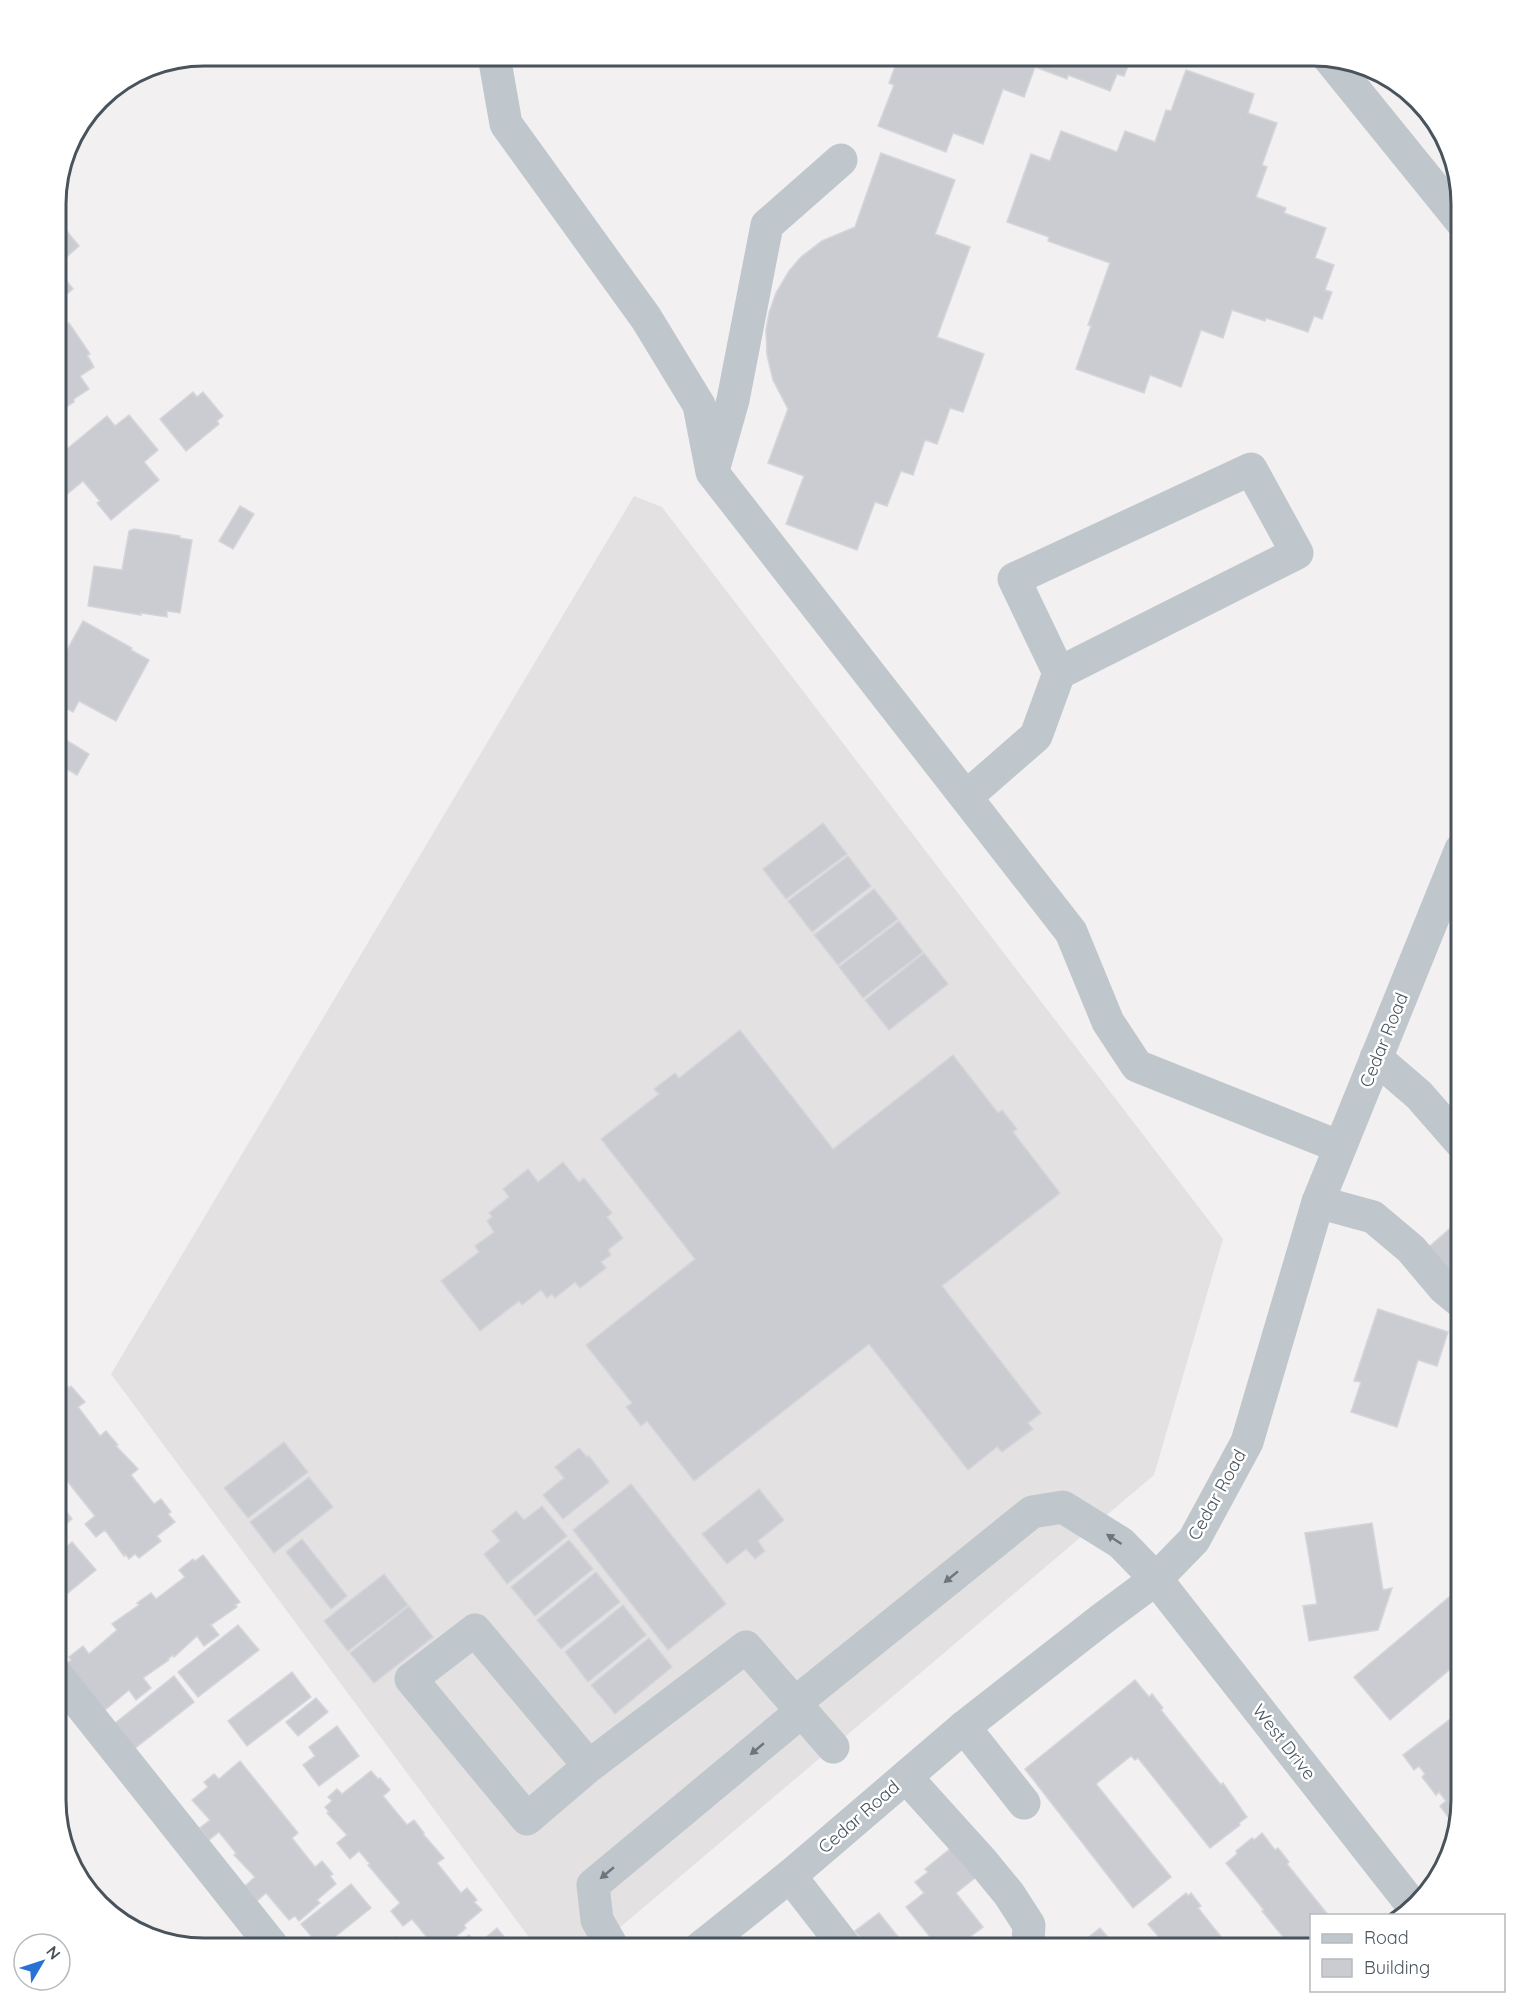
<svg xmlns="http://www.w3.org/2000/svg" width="1517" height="2004" font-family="Quicksand,sans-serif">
	<rect width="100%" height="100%" fill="#f2f0f0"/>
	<path fill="#e3e1e1" d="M 634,496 L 662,507 L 1223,1239 L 1154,1475 L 611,1935 L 583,1948 L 537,1948 L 111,1374 Z"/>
	<g fill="#caccd2" stroke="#d4d6db" stroke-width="1.5">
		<path d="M 899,56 L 1132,56 L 1124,76 L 1117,74 L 1110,91 L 1068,75 L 1067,79 L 1035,67 L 1024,97 L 1003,89 L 983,144 L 953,133 L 946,152 L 878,126 L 894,85 L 889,83 Z"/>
		<path d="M 1186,70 L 1254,94 L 1248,113 L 1277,123 L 1262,165 L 1267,167 L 1256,197 L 1286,208 L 1284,213 L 1326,228 L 1315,258 L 1334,265 L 1325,290 L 1332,292 L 1322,319 L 1314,316 L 1308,332 L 1266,318 L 1265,321 L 1232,310 L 1223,338 L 1201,330 L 1181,387 L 1150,375 L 1144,393 L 1076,369 L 1091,326 L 1088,325 L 1110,263 L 1048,241 L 1049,237 L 1007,222 L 1031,154 L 1050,161 L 1061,131 L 1117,152 L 1125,131 L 1155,142 L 1166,110 L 1171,111 Z"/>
		<path d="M 881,153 L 955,180 L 935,234 L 970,247 L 937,337 L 984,354 L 963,412 L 950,408 L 937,444 L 925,440 L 913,475 L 901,471 L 887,506 L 875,502 L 857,550 L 786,524 L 804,476 L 768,463 L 788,409 L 773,380 L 767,355 L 766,330 L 769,313 L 776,293 L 789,271 L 801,257 L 822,241 L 855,227 Z"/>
		<path d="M 56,218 L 79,246 L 56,266 Z"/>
		<path d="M 56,268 L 73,289 L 56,303 Z"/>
		<path d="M 69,323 L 90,354 L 87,355 L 94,367 L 80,376 L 89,389 L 74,399 L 74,402 L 56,413 L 56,331 Z"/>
		<path d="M 193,392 L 197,397 L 203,392 L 223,416 L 217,421 L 219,424 L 186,451 L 160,419 Z"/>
		<path d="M 129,415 L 158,450 L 144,462 L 159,480 L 111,520 L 97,503 L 100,501 L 83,481 L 66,495 L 63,491 L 61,492 L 56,486 L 56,458 L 107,416 L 115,426 Z"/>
		<path d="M 240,506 L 254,514 L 233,549 L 219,541 Z"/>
		<path d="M 134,529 L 180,536 L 180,538 L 192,540 L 180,613 L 167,611 L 167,617 L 141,613 L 141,615 L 88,606 L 94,566 L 122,570 L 129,531 Z"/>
		<path d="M 83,621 L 132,648 L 131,650 L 149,660 L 116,721 L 79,701 L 73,712 L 56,703 L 56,660 L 60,663 Z"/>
		<path d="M 56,734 L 89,754 L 77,775 L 56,763 Z"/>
		<path d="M 823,823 L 847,854 L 786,899 L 763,869 Z"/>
		<path d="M 848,856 L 871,886 L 812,932 L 788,901 Z"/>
		<path d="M 874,889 L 898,919 L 838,965 L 814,935 Z"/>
		<path d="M 899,921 L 923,952 L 863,998 L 839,967 Z"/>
		<path d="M 924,953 L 948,984 L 889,1030 L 865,1000 Z"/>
		<path d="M 740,1030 L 833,1149 L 953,1055 L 998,1113 L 1002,1110 L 1017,1129 L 1013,1132 L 1060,1193 L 942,1286 L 1041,1413 L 1028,1423 L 1033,1429 L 1002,1452 L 997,1447 L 968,1470 L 869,1344 L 694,1481 L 647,1421 L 641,1426 L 626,1407 L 632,1403 L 586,1345 L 695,1259 L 601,1139 L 659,1094 L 654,1089 L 675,1073 L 679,1078 Z"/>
		<path d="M 563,1162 L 579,1182 L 584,1178 L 612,1213 L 607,1217 L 623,1238 L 608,1250 L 611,1255 L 601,1262 L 606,1268 L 580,1288 L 575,1282 L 555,1298 L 552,1294 L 547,1298 L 541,1290 L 522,1305 L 519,1301 L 480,1331 L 441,1281 L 479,1252 L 475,1246 L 494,1232 L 487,1221 L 492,1217 L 489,1213 L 509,1197 L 503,1189 L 528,1169 L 538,1182 Z"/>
		<path d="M 1461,1219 L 1461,1274 L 1449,1284 L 1423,1252 Z"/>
		<path d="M 1378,1309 L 1448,1332 L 1437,1366 L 1418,1360 L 1397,1427 L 1351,1412 L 1361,1382 L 1354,1381 Z"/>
		<path d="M 64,1382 L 69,1388 L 71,1386 L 85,1402 L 78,1407 L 100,1436 L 106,1431 L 118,1445 L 116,1446 L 138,1469 L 131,1475 L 154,1504 L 161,1499 L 171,1512 L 168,1514 L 175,1522 L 157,1536 L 161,1541 L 139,1558 L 135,1554 L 129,1559 L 125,1554 L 124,1556 L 105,1530 L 96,1537 L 85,1524 L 95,1516 L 56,1467 L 56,1389 Z"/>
		<path d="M 284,1442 L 308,1472 L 248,1518 L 224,1488 Z"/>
		<path d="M 579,1448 L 587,1457 L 589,1456 L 609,1482 L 563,1519 L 543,1495 L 564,1478 L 555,1467 Z"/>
		<path d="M 309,1477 L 333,1507 L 274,1553 L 250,1522 Z"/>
		<path d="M 631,1484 L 726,1604 L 668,1650 L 573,1530 Z"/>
		<path d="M 759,1489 L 784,1520 L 758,1541 L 765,1551 L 755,1559 L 746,1549 L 727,1564 L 702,1534 Z"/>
		<path d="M 56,1499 L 72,1519 L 56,1532 Z"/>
		<path d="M 542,1506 L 567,1536 L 507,1584 L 484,1554 L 500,1541 L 492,1531 L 516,1511 L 524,1520 Z"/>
		<path d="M 1372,1523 L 1383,1590 L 1392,1588 L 1378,1630 L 1309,1641 L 1303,1606 L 1317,1604 L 1305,1533 Z"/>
		<path d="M 302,1539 L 347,1596 L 331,1609 L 286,1552 Z"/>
		<path d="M 569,1540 L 593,1569 L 535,1616 L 511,1587 Z"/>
		<path d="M 72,1542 L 96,1570 L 57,1602 L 56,1556 Z"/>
		<path d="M 203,1555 L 240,1602 L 235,1605 L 237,1607 L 211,1625 L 219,1635 L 204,1646 L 197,1636 L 174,1657 L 173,1655 L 168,1659 L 169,1660 L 143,1678 L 151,1688 L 136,1700 L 129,1690 L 105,1710 L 63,1667 L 71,1660 L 69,1657 L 83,1646 L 89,1654 L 117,1630 L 112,1624 L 139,1605 L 137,1603 L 151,1593 L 156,1599 L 185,1577 L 179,1570 L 193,1559 L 195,1561 Z"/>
		<path d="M 596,1572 L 620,1602 L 561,1649 L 537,1620 Z"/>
		<path d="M 384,1574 L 408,1605 L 348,1651 L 324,1621 Z"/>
		<path d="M 1461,1587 L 1461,1660 L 1390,1720 L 1354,1677 Z"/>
		<path d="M 623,1605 L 646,1635 L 588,1682 L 565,1652 Z"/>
		<path d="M 409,1606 L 433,1637 L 374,1683 L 350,1653 Z"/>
		<path d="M 238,1625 L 259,1650 L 198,1697 L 178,1672 Z"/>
		<path d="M 649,1638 L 672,1667 L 615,1714 L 591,1685 Z"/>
		<path d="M 292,1672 L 311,1697 L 247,1746 L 228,1721 Z"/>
		<path d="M 174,1676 L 194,1702 L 134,1749 L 114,1724 Z"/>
		<path d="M 1135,1680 L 1149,1697 L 1152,1694 L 1163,1708 L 1161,1710 L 1221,1785 L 1223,1783 L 1247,1817 L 1239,1823 L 1240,1825 L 1210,1848 L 1138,1758 L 1135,1760 L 1131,1756 L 1096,1784 L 1171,1877 L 1133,1908 L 1025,1769 Z"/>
		<path d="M 316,1698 L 328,1712 L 298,1736 L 286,1722 Z"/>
		<path d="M 1457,1714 L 1461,1719 L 1461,1800 L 1458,1814 L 1456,1813 L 1449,1818 L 1440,1806 L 1446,1801 L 1439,1792 L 1436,1795 L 1422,1777 L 1425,1774 L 1419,1766 L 1414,1770 L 1403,1755 Z"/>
		<path d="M 337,1726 L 359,1756 L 319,1786 L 303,1765 L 315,1756 L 309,1747 Z"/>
		<path d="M 240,1761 L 298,1833 L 292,1838 L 315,1867 L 322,1861 L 333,1874 L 330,1876 L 336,1884 L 317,1900 L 320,1903 L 299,1921 L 295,1916 L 289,1920 L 266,1893 L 257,1901 L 245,1886 L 255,1877 L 234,1855 L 236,1853 L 219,1832 L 209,1840 L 200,1828 L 210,1820 L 192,1800 L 208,1787 L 204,1782 L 214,1774 L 219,1779 Z"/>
		<path d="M 371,1771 L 378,1779 L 380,1778 L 390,1790 L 383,1796 L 407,1825 L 414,1820 L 424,1833 L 423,1834 L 444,1858 L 437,1863 L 461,1893 L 467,1888 L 477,1900 L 474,1902 L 482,1910 L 464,1925 L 466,1928 L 445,1946 L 442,1942 L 435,1947 L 412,1919 L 403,1926 L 391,1911 L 400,1903 L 368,1865 L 370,1864 L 359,1851 L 350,1859 L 337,1843 L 347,1835 L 327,1813 L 329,1812 L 325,1807 L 332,1801 L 328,1797 L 337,1789 L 342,1794 Z"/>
		<path d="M 1262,1833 L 1275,1850 L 1278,1848 L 1289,1862 L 1287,1864 L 1329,1916 L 1312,1916 L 1312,1948 L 1292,1948 L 1262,1911 L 1264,1910 L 1226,1863 L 1237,1854 L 1236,1851 L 1252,1838 L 1254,1840 Z"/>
		<path d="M 956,1844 L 980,1874 L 956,1893 L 983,1927 L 955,1948 L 939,1948 L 906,1907 L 924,1893 L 915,1882 L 928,1872 L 925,1869 Z"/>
		<path d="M 351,1884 L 371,1908 L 321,1948 L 301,1924 Z"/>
		<path d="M 1186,1893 L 1188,1896 L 1191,1893 L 1201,1906 L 1198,1908 L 1230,1948 L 1168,1948 L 1148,1924 Z"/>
		<path d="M 879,1913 L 907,1948 L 869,1948 L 855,1931 Z"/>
		<path d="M 497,1928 L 513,1948 L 459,1948 L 456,1945 L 469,1935 L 477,1945 Z"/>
		<path d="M 1100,1928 L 1117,1948 L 1075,1948 Z"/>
		<path d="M 396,1937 L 405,1948 L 382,1948 Z"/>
	</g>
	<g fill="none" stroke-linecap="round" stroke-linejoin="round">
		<g stroke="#bfc7cd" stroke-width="33">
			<path d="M 494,56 L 506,124 L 646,318 L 699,405 L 712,472 L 1071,932 L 1108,1022 L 1137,1066 L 1340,1147"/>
			<path d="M 1329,58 L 1461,221"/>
			<path d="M 714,467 L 733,400 L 767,225 L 841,160"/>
			<path d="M 966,797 L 1036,736 L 1059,673 L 1297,553 L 1251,469 L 1014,579 L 1059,673"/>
			<path d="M 1376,1058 L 1419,1095 L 1461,1143"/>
			<path d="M 1318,1202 L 1373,1217 L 1411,1249 L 1444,1288 L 1461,1302"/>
			<path d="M 56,1674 L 274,1948"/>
			<path d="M 795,1703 L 1032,1512 L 1063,1507 L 1121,1543 L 1156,1579 L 1412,1905"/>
			<path d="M 964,1727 L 1024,1803"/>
			<path d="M 589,1766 L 527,1819 L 411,1679 L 475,1630 L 589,1766 L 746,1647 L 833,1747"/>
			<path d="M 906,1777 L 981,1860 L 1009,1894 L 1029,1925 L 1028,1944 L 1025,1948"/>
			<path d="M 790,1876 L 846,1948"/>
			<path d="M 613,1948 L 597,1920 L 593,1885 L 802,1711"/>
			<path d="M 700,1948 L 790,1876 L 964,1727 L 1102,1619 L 1156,1579 L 1194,1540 L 1247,1442 L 1318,1202 L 1461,849"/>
		</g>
	</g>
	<defs><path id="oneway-solid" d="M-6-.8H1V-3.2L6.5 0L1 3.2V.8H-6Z" transform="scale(1.5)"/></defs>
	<g fill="#6c767e">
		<use href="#oneway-solid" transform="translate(1114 1539) rotate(-147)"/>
		<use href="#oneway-solid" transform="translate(951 1577) rotate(141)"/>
		<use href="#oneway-solid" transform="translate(757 1749) rotate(140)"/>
		<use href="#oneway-solid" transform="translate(607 1873) rotate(140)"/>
	</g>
	<g text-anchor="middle" stroke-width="5" stroke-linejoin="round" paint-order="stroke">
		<g font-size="18" fill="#49535c" stroke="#fff">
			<text transform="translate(1384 1040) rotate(-68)" y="6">Cedar Road</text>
			<text transform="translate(1217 1495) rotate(-61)" y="6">Cedar Road</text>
			<text transform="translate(1284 1742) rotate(52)" y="6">West Drive</text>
			<text transform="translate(859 1817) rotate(-41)" y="6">Cedar Road</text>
		</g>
	</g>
	<path d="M0 0H1517V2004H0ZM204 66H1313A138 138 0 0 1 1451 204V1800A138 138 0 0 1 1313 1938H204A138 138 0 0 1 66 1800V204A138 138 0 0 1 204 66Z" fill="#fff" fill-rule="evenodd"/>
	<path fill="none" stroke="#49535c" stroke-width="3" d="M204 66H1313A138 138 0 0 1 1451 204V1800A138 138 0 0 1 1313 1938H204A138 138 0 0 1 66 1800V204A138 138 0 0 1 204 66Z"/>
	<rect x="1310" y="1914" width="195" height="78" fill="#ffffff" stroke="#b6babe" stroke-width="1.5"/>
	<rect x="1322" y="1934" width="30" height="9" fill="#bfc7cd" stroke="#b6babe" stroke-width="1.5"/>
	<text x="1364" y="1944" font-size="18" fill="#49535c">Road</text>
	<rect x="1322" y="1959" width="30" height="18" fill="#caccd2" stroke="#b6babe" stroke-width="1.5"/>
	<text x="1364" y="1974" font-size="18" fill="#49535c">Building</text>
	<g transform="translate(42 1962) rotate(51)"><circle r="28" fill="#ffffff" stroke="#b6babe" stroke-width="1.5"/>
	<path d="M0-4.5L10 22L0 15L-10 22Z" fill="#2872d4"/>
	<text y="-9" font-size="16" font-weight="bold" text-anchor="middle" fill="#49535c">N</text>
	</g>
</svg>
